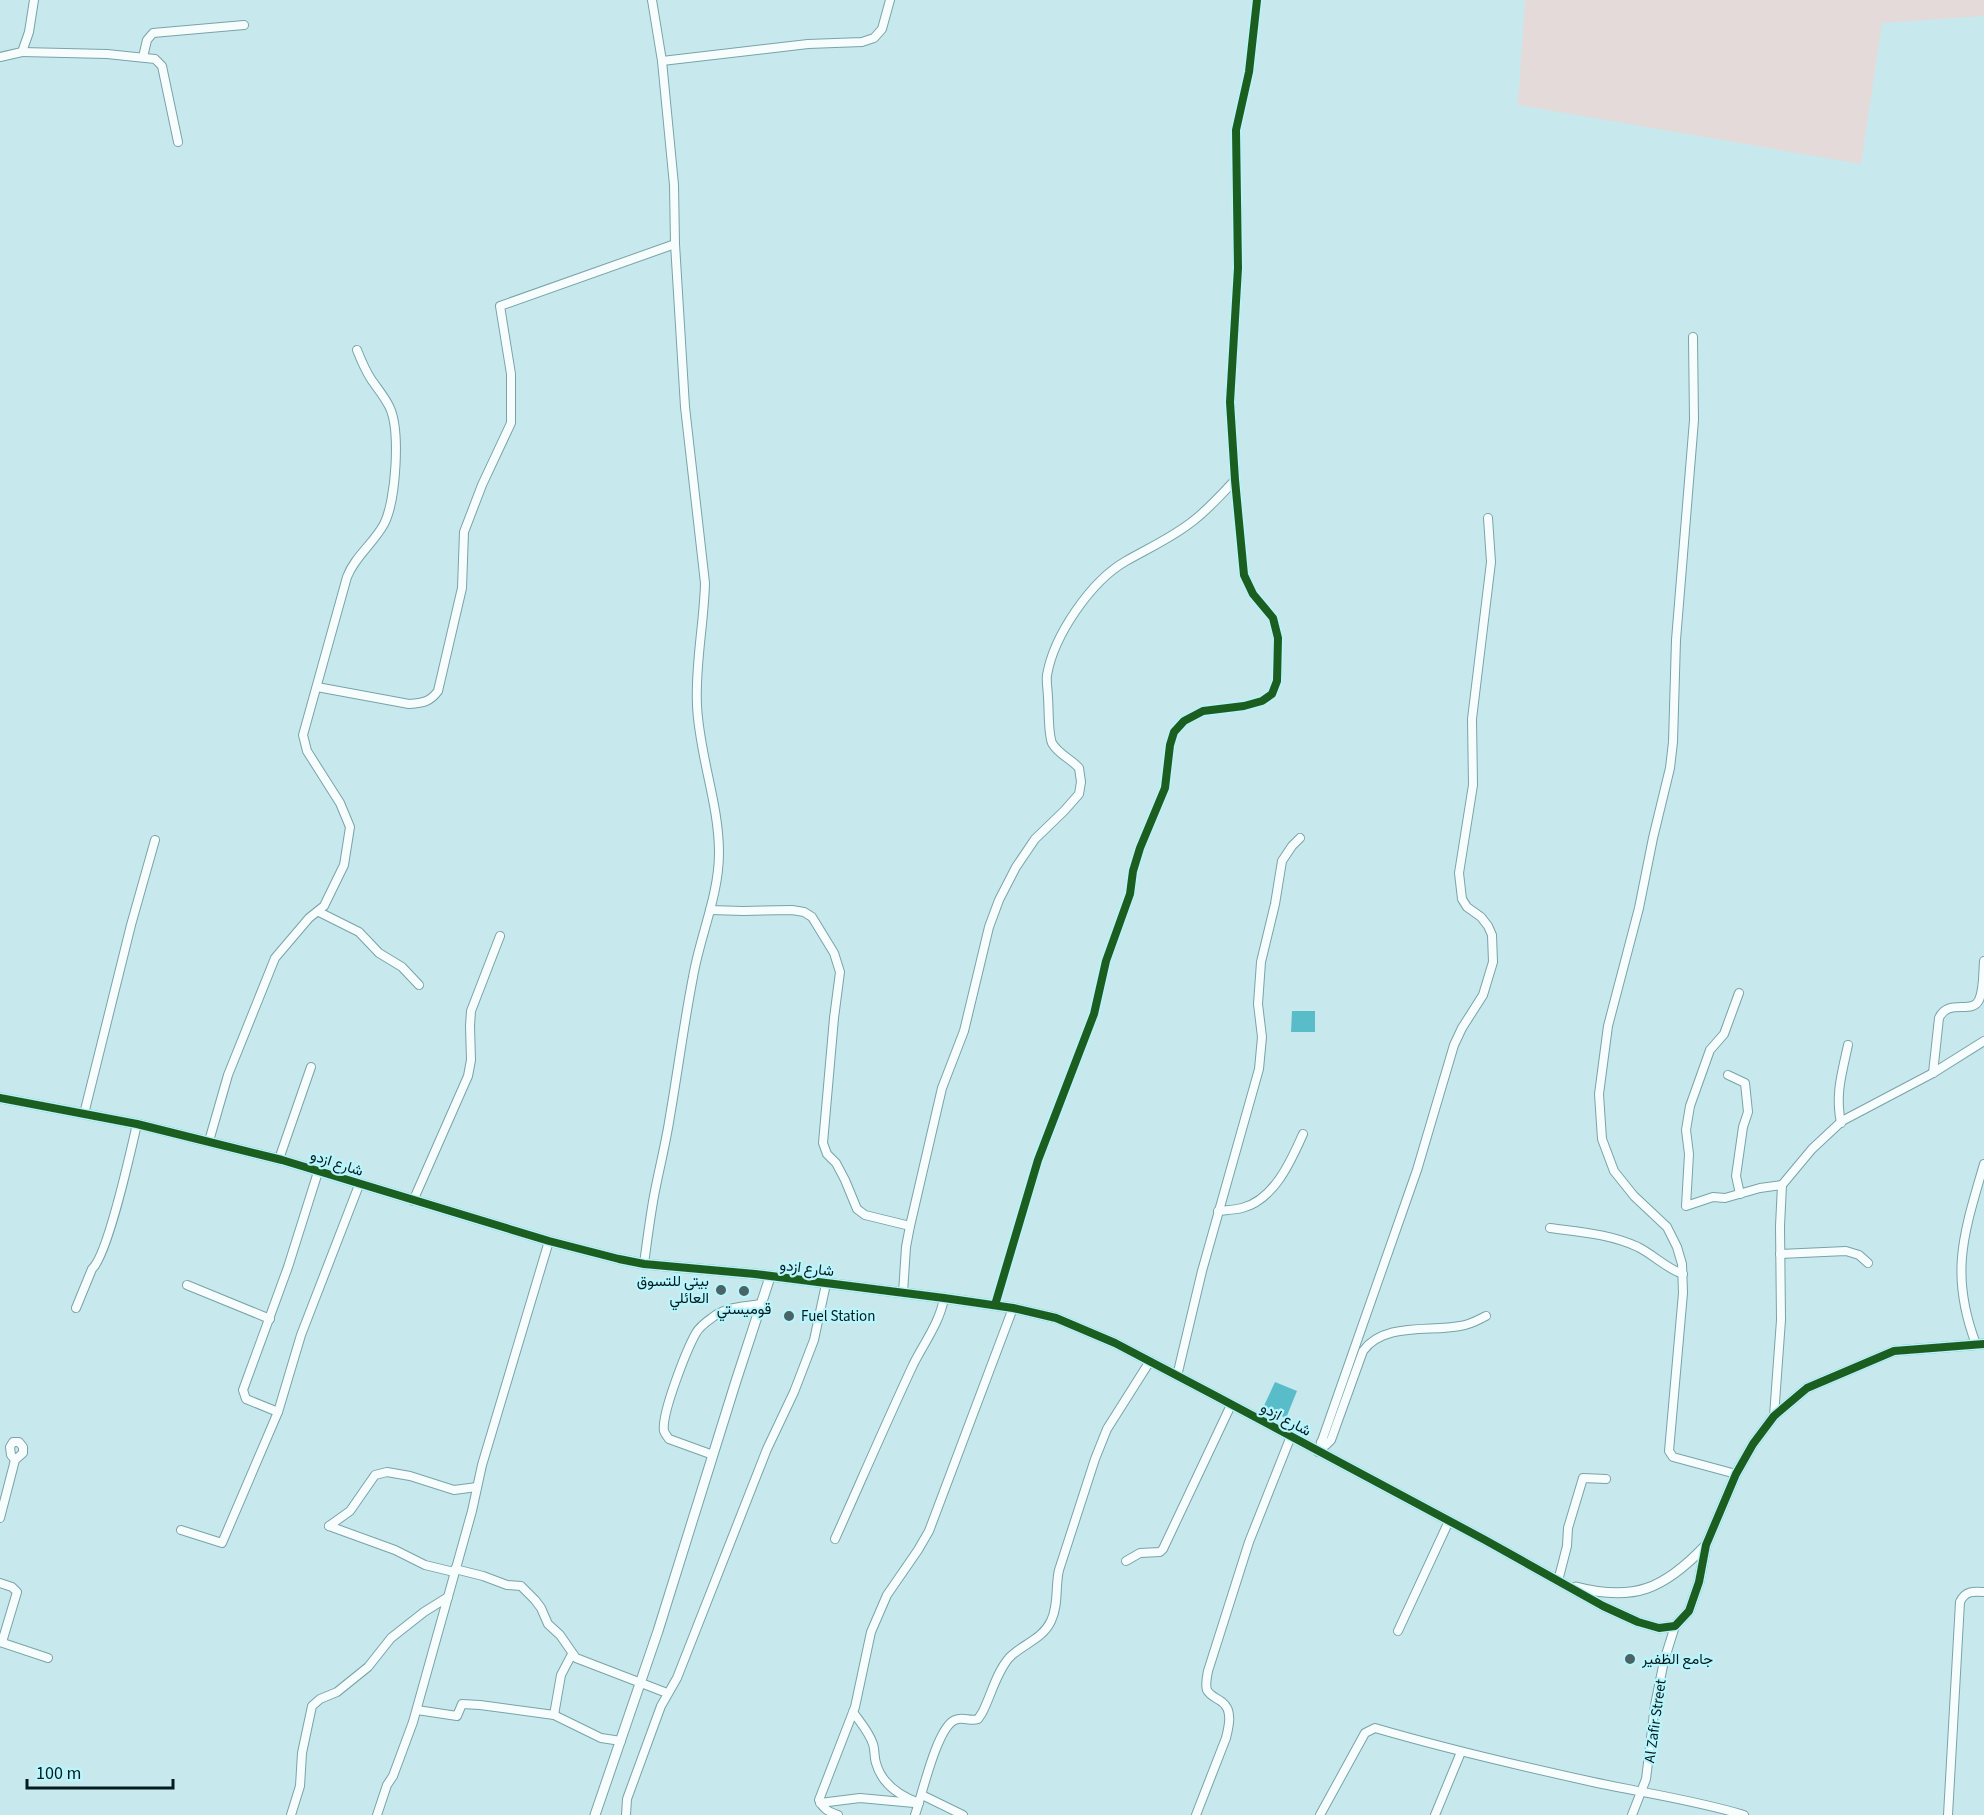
<svg xmlns="http://www.w3.org/2000/svg" width="1984" height="1815" font-family="'Source Sans 3',Vazirmatn,sans-serif">
	<rect width="100%" height="100%" fill="#c7e9ee"/>
	<path fill="#e4dad9" d="M 1525,0 L 1984,0 L 1984,16 L 1882,23 L 1861,164 L 1518,105 Z"/>
	<g fill="#58bdc8">
		<path d="M 1292,1011 L 1315,1011 L 1315,1032 L 1291,1032 Z"/>
		<path d="M 1275,1382 L 1297,1391 L 1286,1418 L 1263,1408 Z"/>
	</g>
	<g fill="none" stroke-linecap="round" stroke-linejoin="round">
		<defs>
			<g id="minor">
				<path d="M 22,52 L 107,54 L 155,59 L 162,66 L 178,142"/>
				<path d="M 0,57 L 22,52 L 29,32 L 34,0"/>
				<path d="M 143,57 L 147,40 L 153,33 L 244,25"/>
				<path d="M 662,61 L 808,44 L 862,42 L 874,38 L 882,29 L 890,0"/>
				<path d="M 1693,337 L 1694,420 L 1676,640 L 1673,742 L 1670,768 L 1653,838 L 1639,908 L 1608,1026 L 1599,1094 L 1602,1139 L 1614,1171 L 1634,1196 L 1667,1227 L 1677,1247 L 1682,1264 L 1683,1293 L 1669,1451 L 1673,1457 L 1736,1474"/>
				<path d="M 317,687 L 409,704 C 423,703 430,702 438,691 L 462,588 L 464,532 L 482,485 L 511,423 L 511,374 L 500,306 L 675,244"/>
				<path d="M 710,910 L 743,911 L 792,910 L 804,912 L 812,917 L 834,953 L 840,972 L 834,1018 L 823,1143 L 827,1154 L 836,1163 L 845,1180 L 857,1209 L 865,1215 L 910,1226"/>
				<path d="M 319,912 L 359,932 L 379,953 L 402,967 L 419,985"/>
				<path d="M 1739,993 L 1724,1034 L 1710,1050 L 1690,1106 L 1686,1130 L 1689,1154 L 1686,1206 L 1713,1197 L 1725,1198 L 1760,1188 L 1782,1185"/>
				<path d="M 1933,1073 L 1939,1018 C 1948,998 1972,1015 1979,1000 C 1984,989 1983,973 1984,961"/>
				<path d="M 1728,1075 L 1745,1083 L 1748,1112 L 1743,1127 L 1736,1176 L 1740,1194"/>
				<path d="M 84,1114 L 131,925 L 155,840"/>
				<path d="M 1841,1123 C 1835,1094 1842,1073 1848,1045"/>
				<path d="M 209,1141 L 228,1075 L 275,958 L 309,918 L 324,906 L 344,865 L 350,827 L 340,803 L 307,751 L 303,735 L 347,577 C 355,556 374,543 384,524 C 396,501 401,429 389,406 C 384,396 377,388 371,379 C 365,370 361,360 357,350"/>
				<path d="M 279,1159 L 311,1067"/>
				<path d="M 413,1201 L 468,1076 L 471,1060 L 470,1026 L 471,1011 L 500,936"/>
				<path d="M 1218,1211 C 1226,1210 1234,1210 1242,1208 C 1274,1200 1291,1161 1303,1134"/>
				<path d="M 1550,1228 C 1580,1232 1610,1234 1638,1247 C 1654,1255 1667,1269 1683,1274"/>
				<path d="M 1780,1254 L 1846,1251 L 1859,1255 L 1868,1263"/>
				<path d="M 644,1264 C 647,1241 650,1218 654,1196 C 659,1169 666,1143 670,1116 C 678,1070 684,1023 693,977 C 700,936 719,895 719,853 C 719,803 699,755 697,705 C 695,664 704,624 705,583 L 685,407 L 675,244 L 674,185 L 662,61 L 652,0"/>
				<path d="M 187,1285 L 270,1319"/>
				<path d="M 903,1293 L 906,1247 L 910,1226 L 942,1088 L 964,1031 L 989,927 L 999,900 L 1016,867 L 1035,839 L 1064,811 L 1079,794 L 1081,782 L 1079,768 C 1071,759 1058,754 1052,743 C 1048,733 1049,709 1048,698 C 1048,691 1046,682 1047,675 C 1054,635 1091,581 1126,561 C 1147,549 1169,539 1189,524 C 1206,512 1220,496 1235,480"/>
				<path d="M 995,1305 L 1038,1160 L 1094,1014 L 1106,961 L 1130,894 L 1133,871 L 1140,848 L 1165,788 L 1170,745 L 1174,732 L 1184,721 L 1203,711 L 1244,706 L 1262,701 L 1272,694 L 1277,681 L 1278,638 L 1273,618 L 1253,594 L 1244,575 L 1235,480 L 1230,402 L 1238,268 L 1236,130 L 1249,72 L 1257,0"/>
				<path d="M 76,1308 L 92,1269 C 108,1255 131,1150 137,1124"/>
				<path d="M 1976,1344 C 1949,1273 1964,1233 1984,1164"/>
				<path d="M 1177,1376 L 1202,1271 L 1259,1069 L 1262,1037 L 1258,1004 L 1261,962 L 1275,904 L 1282,861 L 1292,846 L 1300,838"/>
				<path d="M 278,1412 L 246,1399 L 243,1390 L 288,1267 L 318,1172"/>
				<path d="M 1774,1416 L 1781,1320 L 1780,1226 L 1782,1185 L 1812,1149 L 1842,1121 L 1933,1073 L 1984,1041"/>
				<path d="M 1321,1442 L 1326,1445 L 1331,1440 L 1363,1351 C 1384,1322 1430,1332 1460,1326 C 1470,1325 1478,1320 1486,1316"/>
				<path d="M 1318,1452 L 1417,1170 L 1454,1045 L 1462,1028 L 1483,995 L 1493,962 L 1492,935 L 1488,926 L 1481,917 L 1467,907 L 1462,899 L 1459,873 L 1473,785 L 1472,719 L 1491,562 L 1488,518"/>
				<path d="M 713,1455 L 669,1439 C 667,1436 665,1434 664,1431 C 661,1414 687,1349 696,1333 C 700,1326 706,1322 713,1317 C 726,1307 746,1306 762,1304"/>
				<path d="M 0,1518 L 15,1460 L 23,1453 L 23,1447 L 19,1442 L 13,1442 L 10,1447 L 11,1455 L 15,1460"/>
				<path d="M 329,1526 L 350,1511 L 375,1475 L 387,1472 L 410,1476 L 454,1490 L 477,1487"/>
				<path d="M 329,1526 L 395,1550 L 425,1565 L 454,1572"/>
				<path d="M 181,1530 L 222,1543 L 278,1412 L 301,1335 L 359,1185"/>
				<path d="M 835,1539 C 861,1481 886,1423 913,1365 C 924,1343 940,1322 944,1298"/>
				<path d="M 1126,1561 L 1140,1553 L 1160,1552 L 1163,1549 L 1231,1405"/>
				<path d="M 455,1569 L 483,1576 L 507,1585 L 521,1586 L 535,1600 L 541,1608 L 548,1624 L 560,1635 L 576,1658 L 667,1693"/>
				<path d="M 1558,1581 L 1567,1546 L 1568,1528 L 1583,1478 L 1606,1479"/>
				<path d="M 0,1583 L 12,1587 L 17,1592 L 2,1642"/>
				<path d="M 1398,1631 L 1449,1521"/>
				<path d="M 0,1642 L 48,1658"/>
				<path d="M 417,1710 L 457,1716 L 462,1704 L 480,1705 L 554,1715 L 601,1738 L 621,1741"/>
				<path d="M 853,1712 C 860,1722 869,1732 873,1744 C 875,1750 874,1757 876,1763 C 882,1785 900,1796 919,1803"/>
				<path d="M 554,1715 L 561,1675 L 572,1654"/>
				<path d="M 922,1795 L 963,1815"/>
				<path d="M 820,1803 L 860,1798 L 914,1803"/>
				<path d="M 291,1815 L 300,1786 L 302,1753 L 312,1706 L 320,1699 L 337,1692 L 368,1667 L 391,1638 L 424,1612 L 448,1597"/>
				<path d="M 377,1815 L 387,1785 L 393,1776 L 413,1722 L 472,1511 L 482,1465 L 549,1241"/>
				<path d="M 626,1815 L 627,1799 L 661,1706 L 677,1678 L 767,1449 L 794,1392 L 814,1340 L 826,1284"/>
				<path d="M 838,1815 C 829,1812 823,1809 819,1800 L 855,1707 L 871,1632 L 887,1595 L 918,1550 L 929,1531 L 1013,1308"/>
				<path d="M 915,1815 C 922,1795 937,1727 955,1720 C 963,1716 970,1722 978,1719 L 982,1713 C 991,1696 996,1673 1009,1658 C 1022,1644 1042,1640 1051,1621 C 1059,1604 1055,1587 1059,1570 L 1095,1459 L 1107,1429 L 1150,1361"/>
				<path d="M 1196,1815 L 1226,1738 C 1229,1726 1233,1710 1222,1702 C 1217,1698 1210,1696 1207,1690 C 1205,1684 1207,1677 1208,1671 L 1249,1542 L 1291,1436"/>
				<path d="M 1320,1815 L 1365,1733 L 1375,1728 C 1447,1749 1520,1766 1593,1782 C 1644,1793 1694,1800 1744,1815"/>
				<path d="M 1435,1815 L 1461,1752"/>
				<path d="M 1632,1815 L 1646,1779 L 1655,1705 L 1664,1661 L 1675,1626"/>
				<path d="M 1948,1815 L 1960,1602 C 1965,1591 1973,1591 1984,1592"/>
			</g>
			<g id="tertiary">
				<path d="M 0,1098 L 137,1124 L 282,1160 L 549,1241 L 619,1259 L 644,1264 L 755,1274 L 944,1298 L 1013,1308 L 1056,1318 L 1115,1343 L 1212,1394 L 1485,1540 L 1603,1606 L 1638,1622 L 1659,1628 L 1675,1626 L 1689,1611 L 1699,1582 L 1706,1545 L 1736,1474 L 1753,1444 L 1774,1416 L 1807,1388 L 1894,1351 L 1984,1344"/>
				<path d="M 1576,1587 C 1634,1602 1664,1589 1705,1546"/>
				<path d="M 595,1815 L 658,1631 L 736,1381 L 770,1277"/>
			</g>
		</defs>
		<use href="#minor" stroke="#78a3a8" stroke-width="10"/>
		<use href="#tertiary" stroke="#78a3a8" stroke-width="11"/>
		<use href="#minor" stroke="#f7fcfc" stroke-width="8"/>
		<use href="#tertiary" stroke="#f7fcfc" stroke-width="9"/>
		<defs>
			<g id="cycleway">
				<path d="M 0,1098 L 137,1124 L 282,1160 L 549,1241 L 619,1259 L 644,1264 L 755,1274 L 944,1298 L 1013,1308 L 1056,1318 L 1115,1343 L 1212,1394 L 1485,1540 L 1603,1606 L 1638,1622 L 1659,1628 L 1675,1626 L 1689,1611 L 1699,1582 L 1706,1545 L 1736,1474 L 1753,1444 L 1774,1416 L 1807,1388 L 1894,1351 L 1984,1344"/>
				<path d="M 995,1305 L 1038,1160 L 1094,1014 L 1106,961 L 1130,894 L 1133,871 L 1140,848 L 1165,788 L 1170,745 L 1174,732 L 1184,721 L 1203,711 L 1244,706 L 1262,701 L 1272,694 L 1277,681 L 1278,638 L 1273,618 L 1253,594 L 1244,575 L 1235,480 L 1230,402 L 1238,268 L 1236,130 L 1249,72 L 1257,0"/>
			</g>
		</defs>
		<use href="#cycleway" stroke="#b8f5fd" stroke-width="11"/>
		<use href="#cycleway" stroke="#1b5e20" stroke-width="8"/>
	</g>
	<g fill="#486467" stroke="#b8f5fd" stroke-width="2">
		<circle cx="721" cy="1290" r="6"/>
		<circle cx="744" cy="1291" r="6"/>
		<circle cx="789" cy="1316" r="6"/>
		<circle cx="1630" cy="1659" r="6"/>
	</g>
	<g text-anchor="middle" stroke-width="4.5" stroke-linejoin="round" paint-order="stroke">
		<g font-size="15" fill="#041c1f" stroke="#b8f5fd">
			<text transform="translate(337 1163) rotate(18)" y="5">شارع ازدو</text>
			<text transform="translate(807 1268) rotate(7)" y="5">شارع ازدو</text>
			<text transform="translate(1286 1419) rotate(28)" y="5">شارع ازدو</text>
			<text transform="translate(1655 1721) rotate(-82)" y="5">Al Zafir Street</text>
		</g>
		<g font-size="15" fill="#041c1f" stroke="#b8f5fd" text-anchor="start">
			<text x="709" y="1286" text-anchor="end">بيتي للتسوق<tspan x="709" dy="17">العائلي</tspan></text>
			<text x="744" y="1314" text-anchor="middle">قوميستي</text>
			<text x="801" y="1321">Fuel Station</text>
			<text x="1642" y="1664">جامع الظفير</text>
		</g>
	</g>
	<path d="M27 1779v9h146v-9" fill="none" stroke="#041c1f" stroke-width="3"/>
	<text x="36" y="1779" font-size="18" fill="#041c1f" stroke="#b8f5fd" stroke-width="4.5" paint-order="stroke">100 m</text>
</svg>
